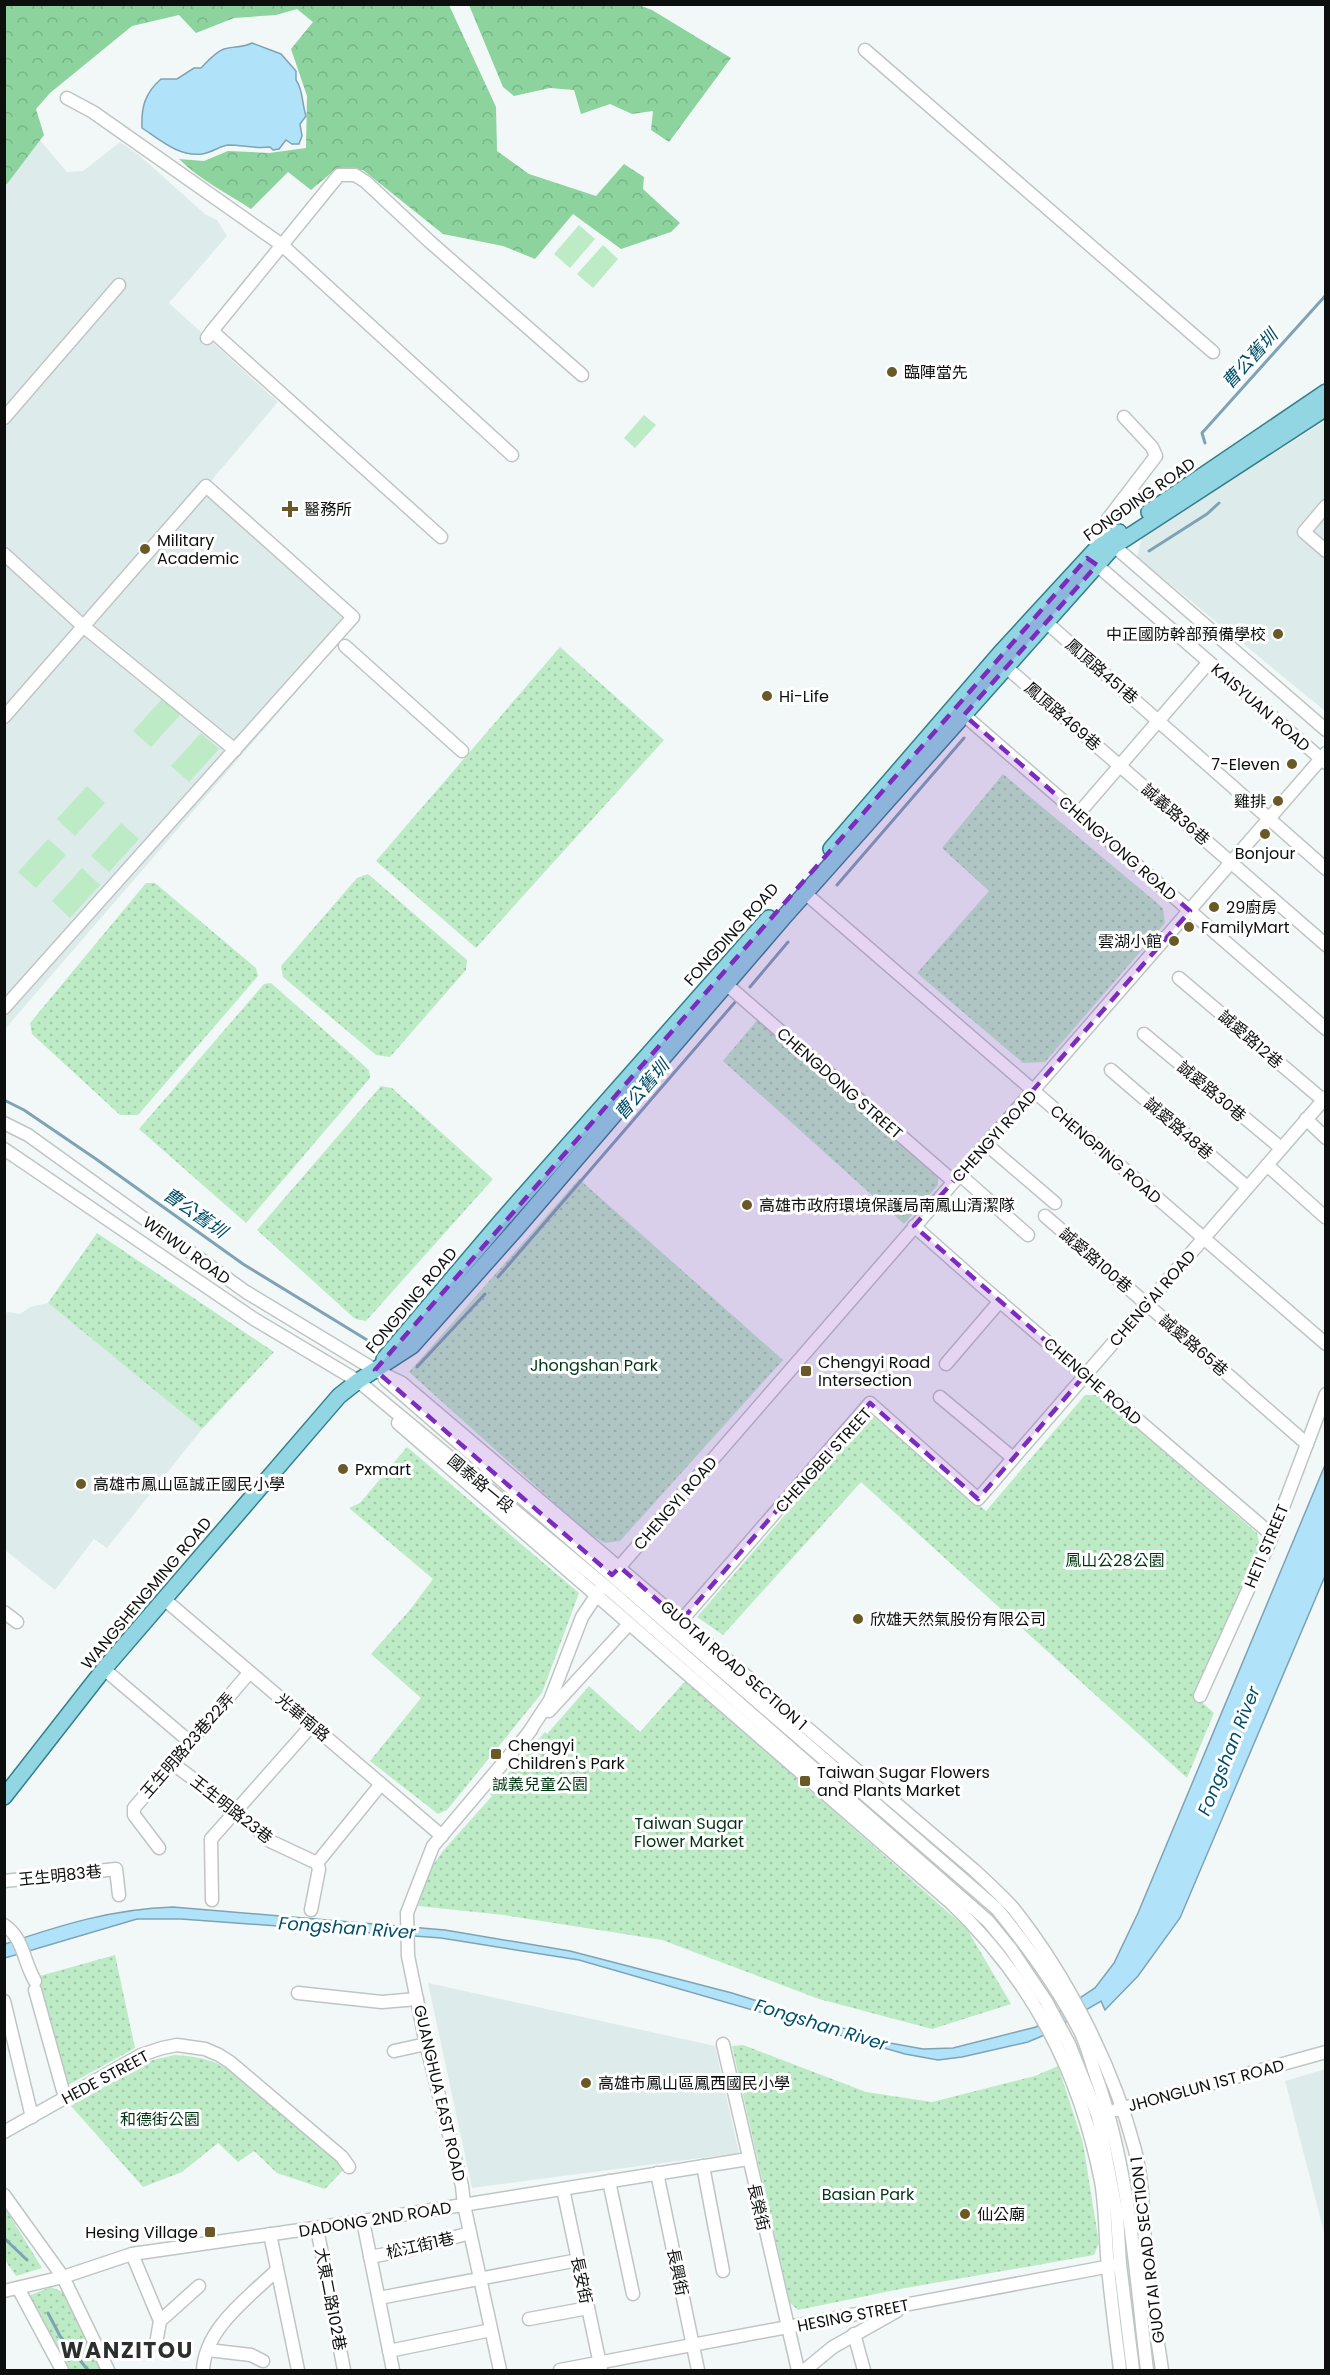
<svg xmlns="http://www.w3.org/2000/svg" width="1330" height="2375" font-family="Poppins,'Noto Sans TC',sans-serif">
	<defs>
		<pattern id="grass-dots" width="8" height="8" patternUnits="userSpaceOnUse" patternTransform="scale(1.5)"><rect width="8" height="8" fill="#bcebc6"/><path d="M2 2h.1M6 6h.1" fill="none" stroke="#a0c8a9" stroke-width="1.8" stroke-linecap="round"/></pattern>
		<pattern id="forest-crowns" width="20" height="18" patternUnits="userSpaceOnUse" patternTransform="scale(1.5)"><rect width="20" height="18" fill="#8dd39e"/><path d="M2 6a3 3 0 1 1 6 0M12 15a3 3 0 1 1 6 0" fill="none" stroke="#78b487"/></pattern>
	</defs>
	<rect width="100%" height="100%" fill="#f2f8f7"/>
	<g fill="#ddeceb">
		<path d="M 45,4 L 27,125 L 67,172 L 83,171 L 120,142 L 139,155 L 206,215 L 217,220 L 227,236 L 169,303 L 278,402 L 211,481 L 361,617 L 5,1029 L 4,5 Z"/>
		<path d="M 1325,421 L 1325,711 L 1137,557 L 1142,537 Z"/>
		<path d="M 48,1303 L 202,1429 L 107,1548 L 94,1539 L 55,1590 L 5,1550 L 4,1313 L 9,1312 L 20,1314 L 30,1307 Z"/>
		<path d="M 428,1983 L 715,2046 L 739,2153 L 472,2188 Z"/>
		<path d="M 1325,2069 L 1326,2069 L 1325,2236 L 1285,2081 Z"/>
	</g>
	<g fill="url(#grass-dots)">
		<path d="M 560,647 L 664,740 L 476,948 L 376,861 Z"/>
		<path d="M 1003,774 L 1163,908 L 1165,923 L 1045,1062 L 1023,1063 L 917,973 L 989,891 L 942,848 Z"/>
		<path d="M 368,874 L 467,960 L 466,970 L 390,1057 L 376,1055 L 283,977 L 281,966 L 357,878 Z"/>
		<path d="M 146,883 L 155,883 L 256,968 L 258,976 L 138,1115 L 120,1115 L 32,1034 L 30,1023 Z"/>
		<path d="M 271,983 L 369,1070 L 370,1078 L 246,1223 L 139,1129 L 264,984 Z"/>
		<path d="M 758,1019 L 938,1175 L 938,1185 L 904,1224 L 723,1061 Z"/>
		<path d="M 381,1086 L 392,1088 L 493,1179 L 366,1321 L 355,1319 L 257,1230 Z"/>
		<path d="M 579,1179 L 783,1360 L 620,1541 L 605,1543 L 589,1534 L 409,1372 Z"/>
		<path d="M 97,1233 L 274,1352 L 202,1429 L 48,1303 Z"/>
		<path d="M 1085,1395 L 1099,1395 L 1257,1533 L 1261,1551 L 1196,1697 L 1214,1713 L 1187,1778 L 861,1482 L 723,1635 L 697,1617 L 873,1413 L 986,1511 Z"/>
		<path d="M 407,1447 L 579,1593 L 542,1693 L 447,1810 L 438,1814 L 370,1761 L 421,1698 L 371,1654 L 409,1611 L 433,1579 L 349,1508 L 360,1503 Z"/>
		<path d="M 686,1680 L 967,1929 L 1011,2004 L 932,2029 L 819,1999 L 662,1940 L 504,1915 L 418,1906 L 428,1872 L 443,1851 L 492,1796 L 490,1794 L 545,1732 L 547,1734 L 589,1686 L 640,1732 Z"/>
		<path d="M 115,1955 L 135,2048 L 61,2089 L 36,1977 Z"/>
		<path d="M 743,2045 L 866,2092 L 932,2102 L 1035,2076 L 1058,2066 L 1083,2143 L 1099,2243 L 1094,2255 L 900,2289 L 798,2310 L 790,2303 L 732,2046 Z"/>
		<path d="M 175,2055 C 202,2057 215,2060 237,2075 L 345,2168 L 325,2189 L 277,2173 L 254,2151 L 238,2162 L 218,2143 L 182,2172 L 143,2187 L 71,2106 L 149,2061 Z"/>
		<path d="M 4,2208 L 5,2208 L 42,2268 L 16,2276 L 5,2260 Z"/>
		<path d="M 51,2287 L 63,2292 L 101,2370 L 68,2370 L 28,2296 Z"/>
	</g>
	<g fill="url(#forest-crowns)">
		<path d="M 4,5 L 449,5 L 496,107 L 497,151 L 529,174 L 596,196 L 624,164 L 644,177 L 643,189 L 680,223 L 671,232 L 621,249 L 573,214 L 535,259 L 503,246 L 443,234 L 363,170 L 336,169 L 311,190 L 288,172 L 251,209 C 227,193 200,180 179,159 L 204,161 L 228,151 L 269,153 L 306,148 L 307,96 L 291,49 L 313,22 L 297,9 L 276,15 L 234,18 L 196,33 L 179,15 L 132,26 L 50,93 L 36,109 L 44,135 L 7,184 L 5,184 Z"/>
		<path d="M 469,5 L 639,5 L 652,10 L 731,58 L 669,142 L 651,130 L 653,111 L 632,114 L 610,104 L 581,114 L 574,90 L 550,88 L 514,96 L 503,87 Z"/>
	</g>
	<g fill="#bcebc6">
		<path d="M 579,225 L 595,239 L 570,268 L 554,254 Z"/>
		<path d="M 603,245 L 618,259 L 593,288 L 577,274 Z"/>
		<path d="M 644,415 L 656,425 L 635,448 L 624,438 Z"/>
		<path d="M 163,698 L 181,714 L 151,747 L 133,731 Z"/>
		<path d="M 201,733 L 219,749 L 189,782 L 171,766 Z"/>
		<path d="M 87,786 L 105,803 L 75,836 L 57,819 Z"/>
		<path d="M 121,823 L 139,839 L 109,872 L 91,856 Z"/>
		<path d="M 48,839 L 66,855 L 36,888 L 18,872 Z"/>
		<path d="M 82,868 L 100,885 L 70,918 L 52,901 Z"/>
	</g>
	<g fill="#b0e2fa" stroke="#7fa3b4" stroke-width="1.5">
		<path d="M 252,43 L 281,54 L 296,71 L 296,80 C 303,89 302,104 306,116 L 300,124 L 302,136 L 299,144 L 292,144 L 286,140 L 279,149 L 273,150 L 270,147 C 255,149 243,145 228,145 C 220,146 211,153 202,154 C 179,157 160,140 142,128 C 141,107 145,93 161,79 L 177,79 L 194,68 L 201,68 C 207,62 215,52 224,49 C 234,46 242,48 252,43 Z"/>
		<path d="M 1325,1465 L 1325,1576 L 1180,1918 L 1138,1976 L 1105,2010 L 1101,2001 L 1042,2036 L 1028,2042 L 962,2057 L 938,2060 L 905,2054 L 579,1960 L 441,1938 L 181,1919 L 137,1919 L 5,1958 L 5,1944 C 61,1925 112,1909 173,1907 L 445,1930 L 570,1951 L 732,1993 L 890,2043 L 923,2049 L 953,2048 L 1036,2027 L 1095,1988 L 1114,1963 L 1138,1913 Z"/>
	</g>
	<g fill="none" stroke-linecap="round" stroke-linejoin="round">
		<g stroke="#7fa3b4" stroke-width="3">
			<path d="M 1205,443 L 1202,433 L 1326,295"/>
			<path d="M 1149,551 L 1207,514 L 1219,503"/>
			<path d="M 837,885 L 964,738"/>
			<path d="M 750,987 L 788,942"/>
			<path d="M 4,1100 L 24,1110 L 96,1159 L 243,1264 L 372,1343"/>
			<path d="M 498,1277 L 736,1001"/>
			<path d="M 417,1367 L 485,1294"/>
			<path d="M 4,2238 L 27,2260"/>
			<path d="M 48,2313 L 60,2336 L 88,2370"/>
		</g>
		<defs>
			<g id="minor">
				<path d="M 865,50 L 1213,352"/>
				<path d="M 67,98 L 93,112 L 282,245 L 512,455"/>
				<path d="M 212,331 L 339,175 L 355,175 L 366,182 L 429,241 L 582,375"/>
				<path d="M 207,338 L 212,331 L 441,537"/>
				<path d="M 4,418 L 119,285"/>
				<path d="M 1326,506 L 1304,532 L 1326,551"/>
				<path d="M 1110,541 L 1114,546 L 1326,730"/>
				<path d="M 1096,549 L 1101,528 L 1156,456 L 1152,447 L 1124,417"/>
				<path d="M 4,554 L 83,626 L 235,750"/>
				<path d="M 1091,560 L 1326,763"/>
				<path d="M 1046,622 L 1326,869"/>
				<path d="M 345,646 L 462,751"/>
				<path d="M 1006,667 L 1326,945"/>
				<path d="M 964,715 L 1326,1029"/>
				<path d="M 4,717 L 206,486 L 353,617 L 4,1008"/>
				<path d="M 1079,813 L 1209,662"/>
				<path d="M 805,893 L 1326,1344"/>
				<path d="M 1179,978 L 1323,1100"/>
				<path d="M 726,984 L 953,1181"/>
				<path d="M 1144,1034 L 1281,1148"/>
				<path d="M 1111,1070 L 1247,1187"/>
				<path d="M 1306,1119 L 1326,1138"/>
				<path d="M 4,1123 L 28,1135 L 246,1292 L 375,1370 L 402,1383 L 974,1870 C 987,1882 1001,1895 1013,1908 C 1067,1976 1113,2066 1135,2150 C 1144,2185 1143,2222 1146,2258 C 1149,2296 1157,2333 1162,2370"/>
				<path d="M 986,1144 L 1055,1203"/>
				<path d="M 4,1149 L 254,1319 L 358,1381 L 604,1585 L 988,1921 L 1011,1949 L 1046,2001 L 1069,2044 L 1098,2116 L 1117,2215 L 1120,2264 L 1133,2370"/>
				<path d="M 1267,1165 L 1325,1217"/>
				<path d="M 959,1174 L 1028,1235"/>
				<path d="M 1045,1216 L 1242,1387"/>
				<path d="M 914,1226 L 983,1287 L 1272,1535"/>
				<path d="M 946,1364 L 1000,1301"/>
				<path d="M 385,1379 L 997,1909 C 1028,1947 1058,1988 1081,2033 C 1087,2046 1091,2062 1096,2076 C 1130,2171 1135,2271 1147,2370"/>
				<path d="M 1245,1390 L 1307,1444"/>
				<path d="M 940,1397 L 1013,1458"/>
				<path d="M 398,1423 L 950,1902 C 1032,1980 1079,2070 1101,2181 C 1106,2209 1105,2238 1108,2267 C 1111,2301 1116,2336 1120,2370"/>
				<path d="M 615,1572 L 1326,753"/>
				<path d="M 164,1599 L 442,1836"/>
				<path d="M 4,1612 L 17,1622"/>
				<path d="M 681,1621 L 870,1403 L 978,1499 L 1326,1097"/>
				<path d="M 104,1669 L 190,1742"/>
				<path d="M 1200,1696 L 1271,1539 L 1326,1394"/>
				<path d="M 549,1711 L 629,1624"/>
				<path d="M 527,1735 L 550,1700 L 582,1617 L 600,1590"/>
				<path d="M 172,1763 L 236,1811 L 270,1841 L 317,1863 L 319,1869 L 311,1910"/>
				<path d="M 159,1848 L 134,1815 L 134,1808 L 249,1673"/>
				<path d="M 317,1863 L 381,1784"/>
				<path d="M 4,1881 L 116,1869 L 119,1895"/>
				<path d="M 212,1900 L 211,1839 L 312,1725"/>
				<path d="M 4,1925 C 24,1938 23,1961 35,1981"/>
				<path d="M 35,1990 L 65,2098"/>
				<path d="M 298,1993 L 382,2002 L 417,1999"/>
				<path d="M 4,2001 L 32,2117"/>
				<path d="M 723,2044 L 798,2370"/>
				<path d="M 394,2051 L 426,2044"/>
				<path d="M 1116,2110 L 1326,2052"/>
				<path d="M 4,2132 L 141,2055 L 162,2048 L 177,2045 L 205,2049 L 219,2055 L 230,2062 L 342,2157 L 349,2167"/>
				<path d="M 703,2166 L 723,2271"/>
				<path d="M 657,2173 L 698,2370"/>
				<path d="M 609,2181 L 633,2294"/>
				<path d="M 563,2189 L 601,2369"/>
				<path d="M 4,2195 L 63,2277 L 108,2370"/>
				<path d="M 363,2221 L 393,2370"/>
				<path d="M 317,2228 L 344,2370"/>
				<path d="M 270,2234 L 298,2370"/>
				<path d="M 132,2254 L 160,2321 L 156,2344"/>
				<path d="M 370,2257 L 407,2250 L 470,2233"/>
				<path d="M 18,2288 L 62,2370"/>
				<path d="M 4,2291 L 63,2277 L 132,2254 L 363,2221 L 748,2159"/>
				<path d="M 379,2298 L 578,2260"/>
				<path d="M 529,2319 L 588,2308"/>
				<path d="M 160,2321 L 199,2286"/>
				<path d="M 854,2334 L 864,2370"/>
				<path d="M 208,2350 L 251,2355 L 263,2361"/>
				<path d="M 389,2351 L 491,2330"/>
				<path d="M 203,2370 C 205,2328 249,2297 277,2270"/>
				<path d="M 500,2370 L 464,2205 L 462,2186 L 426,2044 L 408,1956 L 407,1913 L 433,1846 L 531,1730"/>
				<path d="M 560,2370 L 1116,2265"/>
				<path d="M 805,2370 L 833,2347 L 897,2311"/>
			</g>
			<g id="major">
				<path d="M 1149,512 L 1326,392"/>
				<path d="M 831,849 L 1003,650 L 1096,549 L 1119,532"/>
				<path d="M 384,1359 L 503,1219 L 769,918"/>
				<path d="M 4,1797 L 104,1669 L 339,1396 L 358,1381 L 412,1346 L 516,1229 L 784,917 L 1114,546 L 1326,408"/>
			</g>
		</defs>
		<use href="#minor" stroke="#bfc5c4" stroke-width="15"/>
		<use href="#major" stroke="#337f8b" stroke-width="18"/>
		<use href="#minor" stroke="#fff" stroke-width="12"/>
		<use href="#major" stroke="#91d6e2" stroke-width="15"/>
	</g>
	<path fill="#7b2cbf" fill-opacity="0.2" stroke="#7b2cbf" stroke-width="4.5" stroke-dasharray="12 8" stroke-linejoin="round" d="M 1087,558 L 1097,565 L 964,715 L 1190,911 L 914,1226 L 1085,1375 L 978,1499 L 870,1403 L 681,1621 L 620,1567 L 612,1575 L 375,1370 Z"/>
	<g fill="#685926" stroke="#fff" stroke-width="2">
		<circle cx="892" cy="372" r="6"/>
		<path d="M287 500h6v6h6v6h-6v6h-6v-6h-6v-6h6z"/>
		<circle cx="145" cy="549" r="6"/>
		<circle cx="1278" cy="634" r="6"/>
		<circle cx="767" cy="696" r="6"/>
		<circle cx="1292" cy="764" r="6"/>
		<circle cx="1278" cy="801" r="6"/>
		<circle cx="1265" cy="834" r="6"/>
		<circle cx="1214" cy="907" r="6"/>
		<circle cx="1189" cy="927" r="6"/>
		<circle cx="1174" cy="941" r="6"/>
		<circle cx="747" cy="1205" r="6"/>
		<rect x="800" y="1365" width="12" height="12" rx="3"/>
		<circle cx="343" cy="1469" r="6"/>
		<circle cx="81" cy="1484" r="6"/>
		<circle cx="858" cy="1619" r="6"/>
		<rect x="490" y="1748" width="12" height="12" rx="3"/>
		<rect x="799" y="1775" width="12" height="12" rx="3"/>
		<circle cx="586" cy="2083" r="6"/>
		<circle cx="965" cy="2214" r="6"/>
		<rect x="204" y="2226" width="12" height="12" rx="3"/>
	</g>
	<g text-anchor="middle" stroke-width="6" stroke-linejoin="round" paint-order="stroke">
		<g font-size="16" fill="#0d0f0f" stroke="#fff" text-anchor="start">
			<text x="904" y="378">臨陣當先</text>
			<text x="304" y="515">醫務所</text>
			<text x="157" y="546">Military<tspan x="157" dy="18">Academic</tspan></text>
			<text x="1266" y="640" text-anchor="end">中正國防幹部預備學校</text>
			<text x="779" y="702">Hi-Life</text>
			<text x="1280" y="770" text-anchor="end">7-Eleven</text>
			<text x="1266" y="807" text-anchor="end">雞排</text>
			<text x="1265" y="859" text-anchor="middle">Bonjour</text>
			<text x="1226" y="913">29廚房</text>
			<text x="1201" y="933">FamilyMart</text>
			<text x="1162" y="947" text-anchor="end">雲湖小館</text>
			<text x="759" y="1211">高雄市政府環境保護局南鳳山清潔隊</text>
			<text x="818" y="1368">Chengyi Road<tspan x="818" dy="18">Intersection</tspan></text>
			<text x="355" y="1475">Pxmart</text>
			<text x="93" y="1490">高雄市鳳山區誠正國民小學</text>
			<text x="870" y="1625">欣雄天然氣股份有限公司</text>
			<text x="508" y="1751">Chengyi<tspan x="508" dy="18">Children's Park</tspan></text>
			<text x="817" y="1778">Taiwan Sugar Flowers<tspan x="817" dy="18">and Plants Market</tspan></text>
			<text x="598" y="2089">高雄市鳳山區鳳西國民小學</text>
			<text x="977" y="2220">仙公廟</text>
			<text x="198" y="2238" text-anchor="end">Hesing Village</text>
		</g>
		<g font-size="16" fill="#0d0f0f" stroke="#fff">
			<text transform="translate(1139 499) rotate(-35)" y="6">FONGDING ROAD</text>
			<text transform="translate(1102 671) rotate(41)" y="6">鳳頂路451巷</text>
			<text transform="translate(1261 707) rotate(41)" y="6">KAISYUAN ROAD</text>
			<text transform="translate(1063 716) rotate(41)" y="6">鳳頂路469巷</text>
			<text transform="translate(1176 814) rotate(41)" y="6">誠義路36巷</text>
			<text transform="translate(1118 848) rotate(41)" y="6">CHENGYONG ROAD</text>
			<text transform="translate(731 934) rotate(-48)" y="6">FONGDING ROAD</text>
			<text transform="translate(1251 1039) rotate(41)" y="6">誠愛路12巷</text>
			<text transform="translate(840 1083) rotate(41)" y="6">CHENGDONG STREET</text>
			<text transform="translate(1212 1091) rotate(40)" y="6">誠愛路30巷</text>
			<text transform="translate(1179 1128) rotate(41)" y="6">誠愛路48巷</text>
			<text transform="translate(994 1136) rotate(-48)" y="6">CHENGYI ROAD</text>
			<text transform="translate(1106 1154) rotate(41)" y="6">CHENGPING ROAD</text>
			<text transform="translate(187 1250) rotate(36)" y="6">WEIWU ROAD</text>
			<text transform="translate(1096 1260) rotate(41)" y="6">誠愛路100巷</text>
			<text transform="translate(1152 1298) rotate(-49)" y="6">CHENG'AI ROAD</text>
			<text transform="translate(411 1300) rotate(-50)" y="6">FONGDING ROAD</text>
			<text transform="translate(1194 1345) rotate(41)" y="6">誠愛路65巷</text>
			<text transform="translate(1093 1381) rotate(41)" y="6">CHENGHE ROAD</text>
			<text transform="translate(823 1460) rotate(-48)" y="6">CHENGBEI STREET</text>
			<text transform="translate(481 1483) rotate(40)" y="6">國泰路一段</text>
			<text transform="translate(675 1503) rotate(-49)" y="6">CHENGYI ROAD</text>
			<text transform="translate(1266 1546) rotate(-67)" y="6">HETI STREET</text>
			<text transform="translate(146 1593) rotate(-50)" y="6">WANGSHENGMING ROAD</text>
			<text transform="translate(734 1665) rotate(41)" y="6">GUOTAI ROAD SECTION 1</text>
			<text transform="translate(303 1717) rotate(40)" y="6">光華南路</text>
			<text transform="translate(187 1745) rotate(-49)" y="6">王生明路23巷22弄</text>
			<text transform="translate(232 1809) rotate(38)" y="6">王生明路23巷</text>
			<text transform="translate(60 1875) rotate(-6)" y="6">王生明83巷</text>
			<text transform="translate(105 2077) rotate(-28)" y="6">HEDE STREET</text>
			<text transform="translate(1206 2085) rotate(-15)" y="6">JHONGLUN 1ST ROAD</text>
			<text transform="translate(440 2093) rotate(77)" y="6">GUANGHUA EAST ROAD</text>
			<text transform="translate(759 2207) rotate(77)" y="6">長榮街</text>
			<text transform="translate(375 2219) rotate(-9)" y="6">DADONG 2ND ROAD</text>
			<text transform="translate(420 2245) rotate(-13)" y="6">松江街1巷</text>
			<text transform="translate(1147 2250) rotate(-97)" y="6">GUOTAI ROAD SECTION 1</text>
			<text transform="translate(678 2272) rotate(78)" y="6">長興街</text>
			<text transform="translate(582 2280) rotate(78)" y="6">長安街</text>
			<text transform="translate(331 2299) rotate(79)" y="6">大東二路102巷</text>
			<text transform="translate(853 2315) rotate(-11)" y="6">HESING STREET</text>
		</g>
		<g font-size="16" fill="#003514" stroke="#fff">
			<text x="594" y="1371">Jhongshan Park</text>
			<text x="1115" y="1566">鳳山公28公園</text>
			<text x="540" y="1790">誠義兒童公園</text>
			<text x="689" y="1829">Taiwan Sugar<tspan x="689" dy="18">Flower Market</tspan></text>
			<text x="160" y="2125">和德街公園</text>
			<text x="868" y="2200">Basian Park</text>
		</g>
		<g font-size="18" font-style="italic" fill="#004f6a" stroke="#fff">
			<text transform="translate(1250 359) rotate(-48)" y="6">曹公舊圳</text>
			<text transform="translate(642 1090) rotate(-49)" y="6">曹公舊圳</text>
			<text transform="translate(195 1213) rotate(35)" y="6">曹公舊圳</text>
			<text transform="translate(1229 1751) rotate(-68)" y="6">Fongshan River</text>
			<text transform="translate(347 1928) rotate(4)" y="6">Fongshan River</text>
			<text transform="translate(821 2025) rotate(17)" y="6">Fongshan River</text>
		</g>
		<g font-size="22" font-weight="bold" letter-spacing="1.5" fill="#2b302f" stroke="#fff">
			<text x="127" y="2358">WANZITOU</text>
		</g>
	</g>
	<rect width="1330" height="2375" fill="none" stroke="#0d0f0f" stroke-width="12"/>
</svg>
